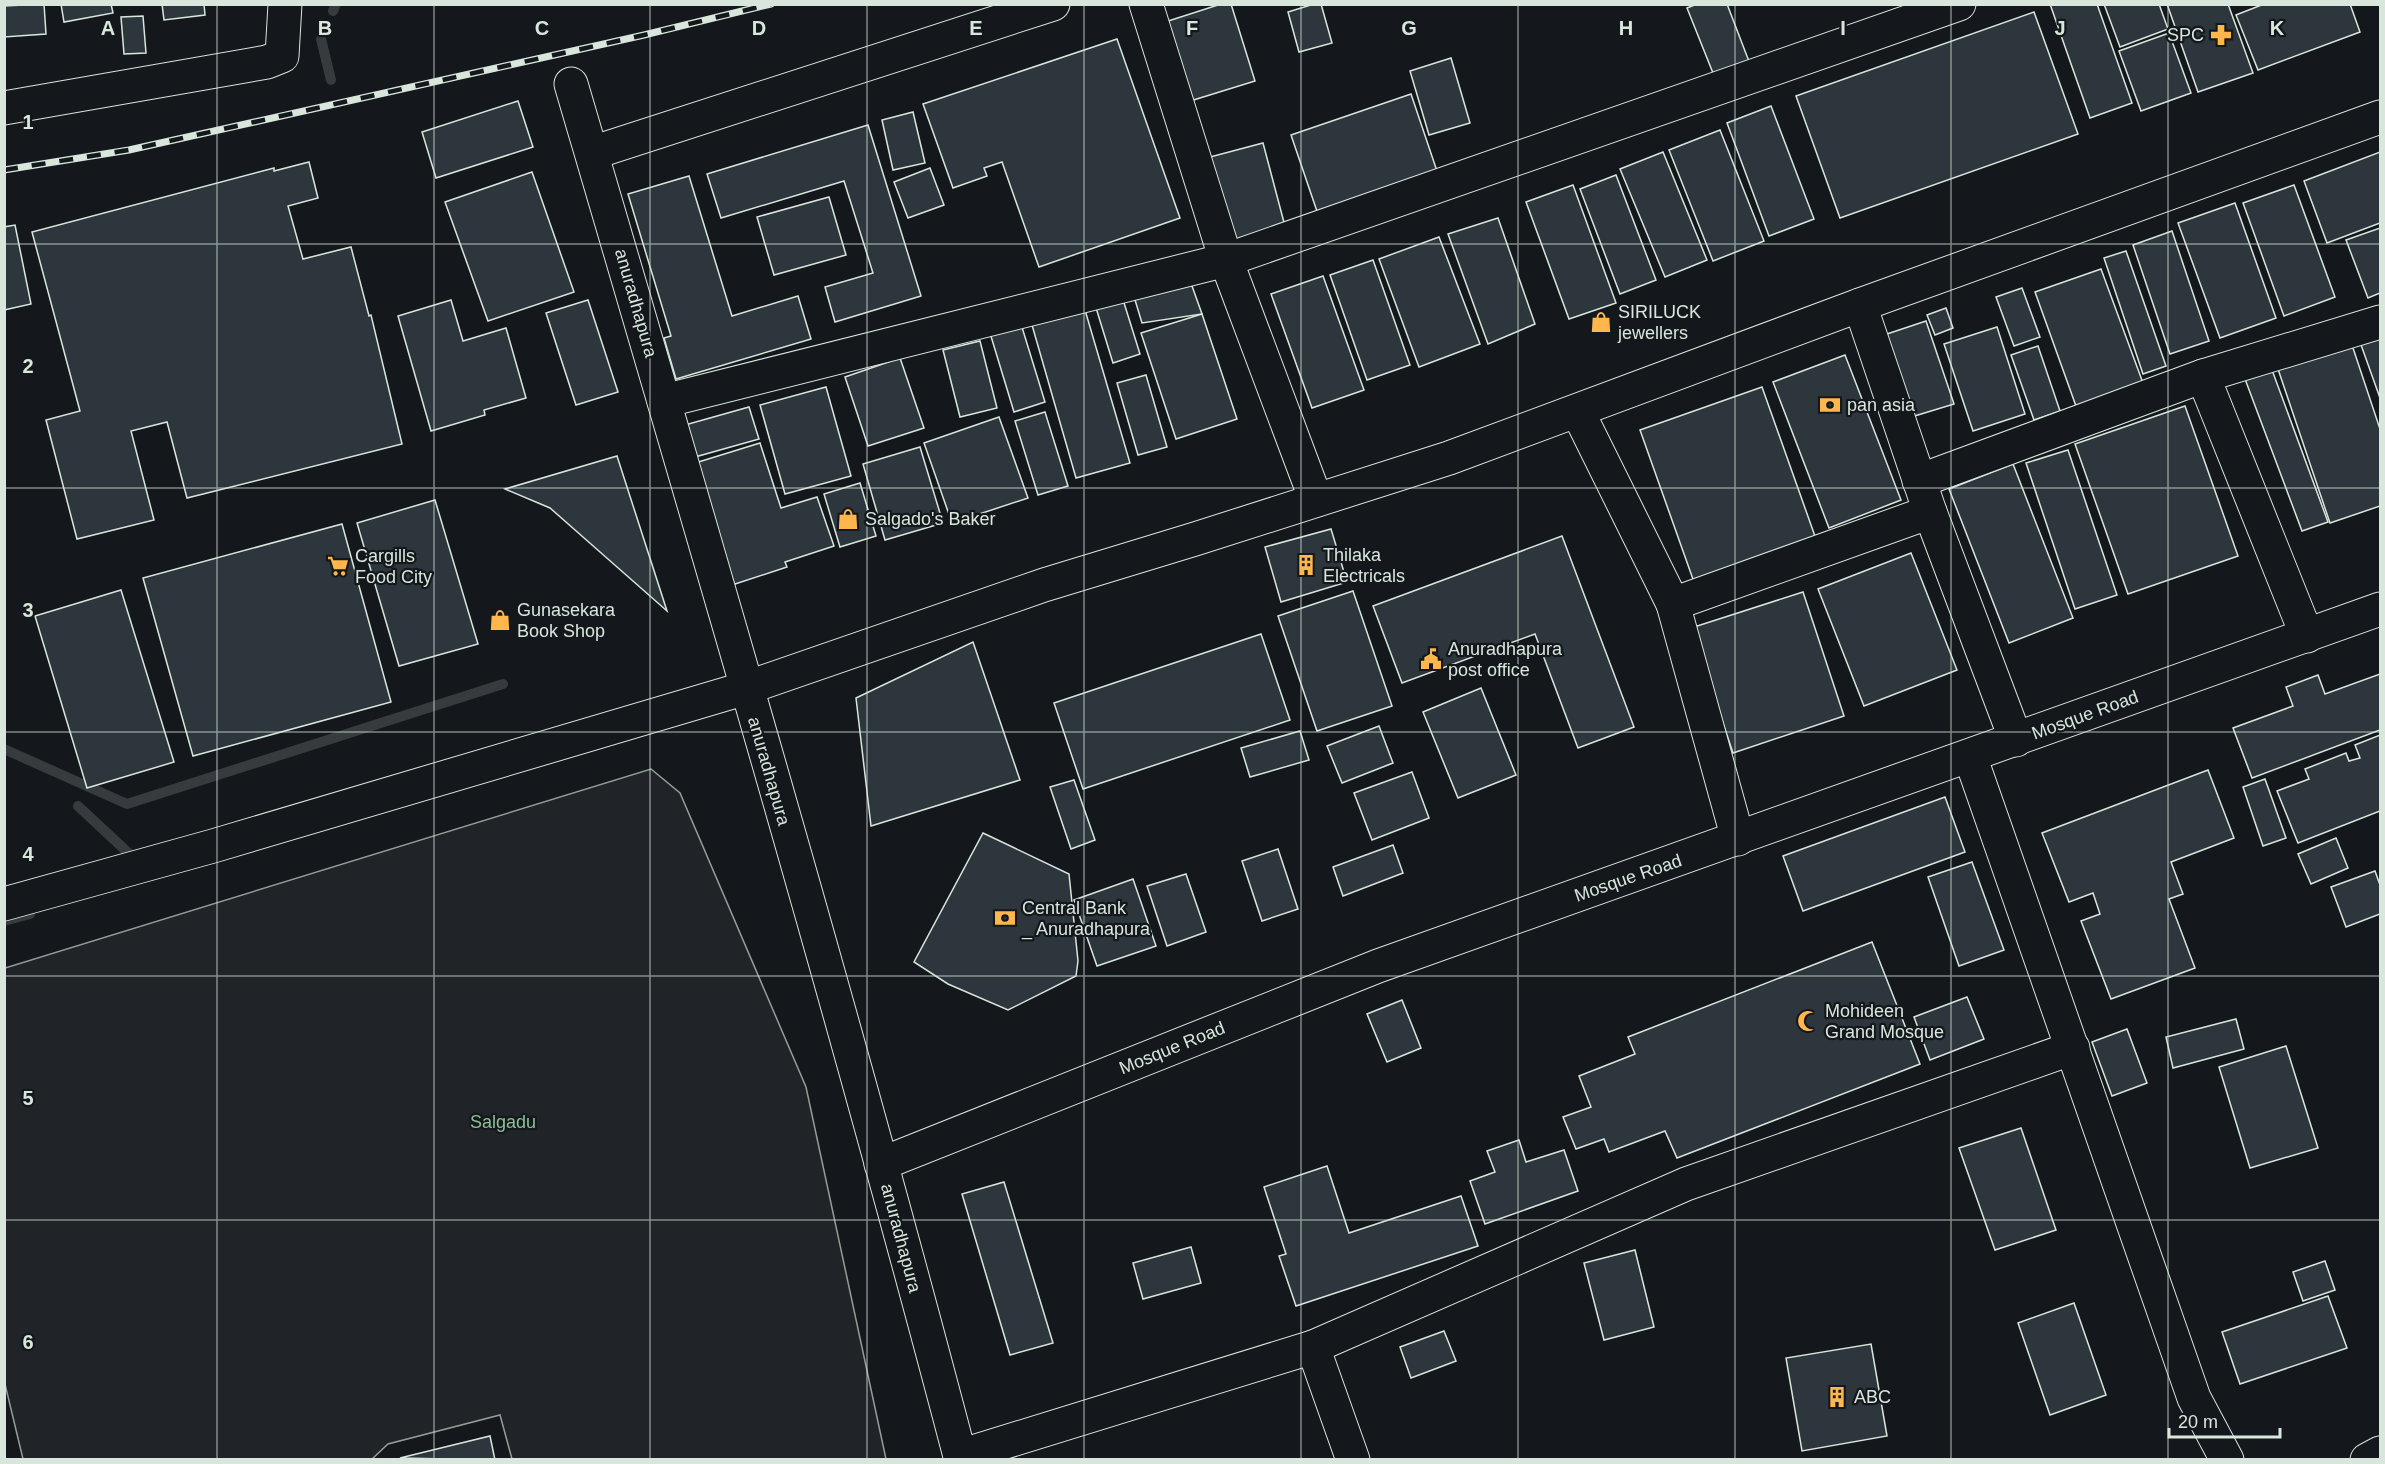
<svg xmlns="http://www.w3.org/2000/svg" width="2385" height="1464" font-family="Helvetica,sans-serif">
	<rect width="100%" height="100%" fill="#14181c"/>
	<path fill="#202428" stroke="#939e99" stroke-width="1.5" d="M 651,769 L 680,793 L 806,1087 L 886,1459 L 512,1459 L 500,1415 L 388,1444 L 372,1459 L 23,1459 L 4,1380 L 5,968 Z"/>
	<g fill="none" stroke-linecap="round" stroke-linejoin="round">
		<g stroke="#363b3e" stroke-width="10">
			<path d="M 333,11 L 336,4"/>
			<path d="M 321,39 L 331,80"/>
			<path d="M 4,749 L 127,804 L 503,684"/>
			<path d="M 78,806 L 137,861"/>
			<path d="M 4,921 L 30,914"/>
		</g>
	</g>
	<g fill="#2c363c" stroke="#d8e6dc" stroke-width="1.5">
		<path d="M 44,4 L 46,34 L 4,37 L 4,6 Z"/>
		<path d="M 61,4 L 111,4 L 113,13 L 64,22 Z"/>
		<path d="M 162,4 L 204,4 L 205,15 L 164,20 Z"/>
		<path d="M 1221,4 L 1231,4 L 1255,81 L 1187,102 L 1162,23 Z"/>
		<path d="M 1314,4 L 1321,4 L 1332,43 L 1299,52 L 1288,12 Z"/>
		<path d="M 1697,4 L 1727,4 L 1750,64 L 1715,78 L 1687,8 Z"/>
		<path d="M 2050,4 L 2097,4 L 2132,103 L 2090,118 Z"/>
		<path d="M 2104,4 L 2159,4 L 2168,29 L 2120,47 Z"/>
		<path d="M 2167,4 L 2228,4 L 2253,73 L 2198,92 Z"/>
		<path d="M 2264,4 L 2350,4 L 2360,32 L 2258,70 L 2236,15 Z"/>
		<path d="M 2034,12 L 2078,134 L 1840,218 L 1796,96 Z"/>
		<path d="M 143,16 L 146,53 L 124,54 L 121,17 Z"/>
		<path d="M 2169,33 L 2191,93 L 2141,111 L 2119,51 Z"/>
		<path d="M 1117,39 L 1180,218 L 1039,267 L 1002,162 L 984,168 L 987,176 L 953,188 L 923,104 Z"/>
		<path d="M 1451,58 L 1470,123 L 1429,135 L 1410,71 Z"/>
		<path d="M 1411,94 L 1441,183 L 1321,223 L 1291,135 Z"/>
		<path d="M 518,101 L 533,147 L 436,178 L 422,132 Z"/>
		<path d="M 1771,106 L 1814,219 L 1769,236 L 1727,123 Z"/>
		<path d="M 913,112 L 925,163 L 893,170 L 882,120 Z"/>
		<path d="M 868,125 L 921,296 L 835,322 L 825,287 L 873,273 L 844,181 L 721,218 L 707,174 Z"/>
		<path d="M 1720,130 L 1764,241 L 1713,261 L 1669,150 Z"/>
		<path d="M 1263,143 L 1286,230 L 1234,244 L 1210,157 Z"/>
		<path d="M 1663,152 L 1707,260 L 1665,277 L 1620,169 Z"/>
		<path d="M 2380,152 L 2380,223 L 2327,243 L 2304,181 Z"/>
		<path d="M 309,162 L 318,198 L 288,206 L 303,259 L 351,247 L 369,316 L 371,315 L 402,444 L 187,498 L 167,422 L 131,431 L 154,520 L 77,539 L 46,420 L 80,411 L 32,232 L 274,168 L 274,171 Z"/>
		<path d="M 930,168 L 944,205 L 908,218 L 894,182 Z"/>
		<path d="M 532,172 L 574,292 L 488,321 L 445,202 Z"/>
		<path d="M 1616,175 L 1656,280 L 1620,294 L 1580,189 Z"/>
		<path d="M 689,176 L 732,316 L 798,296 L 811,339 L 676,379 L 664,338 L 671,336 L 628,194 Z"/>
		<path d="M 1573,185 L 1616,303 L 1569,319 L 1526,202 Z"/>
		<path d="M 2294,185 L 2335,297 L 2284,316 L 2243,203 Z"/>
		<path d="M 829,197 L 846,255 L 774,275 L 757,217 Z"/>
		<path d="M 2235,203 L 2276,318 L 2220,338 L 2178,223 Z"/>
		<path d="M 1498,218 L 1535,324 L 1488,344 L 1448,234 Z"/>
		<path d="M 15,225 L 31,304 L 4,310 L 4,227 Z"/>
		<path d="M 2380,228 L 2380,293 L 2368,298 L 2346,240 Z"/>
		<path d="M 2172,231 L 2209,341 L 2170,354 L 2133,245 Z"/>
		<path d="M 1439,237 L 1480,344 L 1419,367 L 1379,259 Z"/>
		<path d="M 2126,251 L 2166,366 L 2143,374 L 2104,258 Z"/>
		<path d="M 1373,260 L 1410,365 L 1367,380 L 1330,275 Z"/>
		<path d="M 2101,269 L 2143,383 L 2076,406 L 2035,292 Z"/>
		<path d="M 1187,272 L 1202,314 L 1142,323 L 1132,290 Z"/>
		<path d="M 1323,276 L 1364,390 L 1312,408 L 1271,294 Z"/>
		<path d="M 2022,288 L 2040,337 L 2014,346 L 1996,297 Z"/>
		<path d="M 1120,290 L 1140,354 L 1113,363 L 1093,298 Z"/>
		<path d="M 451,300 L 463,341 L 506,328 L 526,398 L 484,410 L 485,415 L 431,431 L 398,316 Z"/>
		<path d="M 588,300 L 618,392 L 576,405 L 546,313 Z"/>
		<path d="M 1946,308 L 1953,328 L 1935,335 L 1927,315 Z"/>
		<path d="M 1085,310 L 1130,463 L 1076,478 L 1032,325 Z"/>
		<path d="M 1202,314 L 1237,419 L 1176,439 L 1141,333 Z"/>
		<path d="M 1926,321 L 1954,404 L 1908,418 L 1881,336 Z"/>
		<path d="M 1021,324 L 1045,402 L 1014,412 L 990,333 Z"/>
		<path d="M 1997,327 L 2025,414 L 1973,431 L 1944,344 Z"/>
		<path d="M 2380,335 L 2380,398 L 2360,342 Z"/>
		<path d="M 980,341 L 997,408 L 960,417 L 943,350 Z"/>
		<path d="M 2352,345 L 2380,429 L 2380,506 L 2330,523 L 2278,369 Z"/>
		<path d="M 2038,346 L 2060,411 L 2034,420 L 2011,355 Z"/>
		<path d="M 1845,355 L 1901,500 L 1829,528 L 1773,382 Z"/>
		<path d="M 900,358 L 924,428 L 868,446 L 845,377 Z"/>
		<path d="M 2272,370 L 2328,522 L 2302,531 L 2245,379 Z"/>
		<path d="M 1146,375 L 1167,447 L 1138,455 L 1117,383 Z"/>
		<path d="M 826,387 L 851,476 L 785,494 L 760,405 Z"/>
		<path d="M 1762,387 L 1816,539 L 1694,582 L 1640,430 Z"/>
		<path d="M 2185,406 L 2238,556 L 2128,594 L 2075,444 Z"/>
		<path d="M 749,407 L 759,439 L 695,457 L 685,425 Z"/>
		<path d="M 1045,412 L 1068,486 L 1038,495 L 1015,421 Z"/>
		<path d="M 999,417 L 1028,498 L 952,523 L 924,443 Z"/>
		<path d="M 760,443 L 781,508 L 817,497 L 834,546 L 785,562 L 787,567 L 732,585 L 692,464 Z"/>
		<path d="M 920,447 L 943,523 L 885,540 L 863,464 Z"/>
		<path d="M 2068,450 L 2117,595 L 2075,609 L 2026,463 Z"/>
		<path d="M 617,456 L 667,611 L 550,508 L 505,489 Z"/>
		<path d="M 2013,464 L 2073,618 L 2009,643 L 1949,489 Z"/>
		<path d="M 860,483 L 876,536 L 840,547 L 824,494 Z"/>
		<path d="M 435,500 L 478,644 L 399,666 L 357,523 Z"/>
		<path d="M 342,524 L 391,702 L 193,756 L 143,578 Z"/>
		<path d="M 1331,529 L 1347,582 L 1281,602 L 1265,547 Z"/>
		<path d="M 1562,536 L 1634,727 L 1578,748 L 1535,634 L 1402,683 L 1373,606 Z"/>
		<path d="M 1911,553 L 1957,670 L 1864,706 L 1818,589 Z"/>
		<path d="M 121,590 L 174,762 L 87,788 L 35,616 Z"/>
		<path d="M 1353,591 L 1392,706 L 1317,731 L 1278,616 Z"/>
		<path d="M 1803,592 L 1844,716 L 1733,753 L 1691,628 Z"/>
		<path d="M 1261,634 L 1290,720 L 1083,789 L 1054,703 Z"/>
		<path d="M 973,642 L 1020,780 L 871,826 L 856,698 Z"/>
		<path d="M 2380,674 L 2380,730 L 2252,778 L 2233,728 L 2293,706 L 2286,687 L 2318,675 L 2325,694 Z"/>
		<path d="M 1481,688 L 1516,775 L 1458,798 L 1423,712 Z"/>
		<path d="M 1379,726 L 1393,763 L 1342,783 L 1327,746 Z"/>
		<path d="M 1300,731 L 1309,760 L 1250,777 L 1241,748 Z"/>
		<path d="M 2380,735 L 2380,811 L 2298,843 L 2277,791 L 2309,779 L 2305,769 L 2346,753 L 2349,761 L 2360,758 L 2355,745 Z"/>
		<path d="M 2208,770 L 2234,838 L 2171,862 L 2183,894 L 2169,899 L 2195,968 L 2111,999 L 2081,921 L 2100,914 L 2093,893 L 2069,902 L 2042,833 Z"/>
		<path d="M 1412,772 L 1429,818 L 1372,840 L 1354,793 Z"/>
		<path d="M 2265,779 L 2286,838 L 2263,846 L 2243,787 Z"/>
		<path d="M 1074,780 L 1095,840 L 1071,849 L 1050,787 Z"/>
		<path d="M 1945,797 L 1965,852 L 1803,911 L 1783,856 Z"/>
		<path d="M 983,833 L 1069,874 L 1078,961 L 1076,976 L 1008,1010 L 948,984 L 914,962 Z"/>
		<path d="M 2336,838 L 2348,868 L 2311,884 L 2298,854 Z"/>
		<path d="M 1393,845 L 1403,873 L 1343,896 L 1333,867 Z"/>
		<path d="M 1278,849 L 1298,909 L 1262,921 L 1242,861 Z"/>
		<path d="M 1972,862 L 2004,950 L 1959,966 L 1928,877 Z"/>
		<path d="M 2375,871 L 2380,885 L 2380,914 L 2346,927 L 2331,887 Z"/>
		<path d="M 1186,874 L 1206,932 L 1167,946 L 1147,886 Z"/>
		<path d="M 1133,879 L 1156,946 L 1097,966 L 1074,900 Z"/>
		<path d="M 1872,942 L 1920,1064 L 1677,1158 L 1665,1131 L 1609,1152 L 1604,1139 L 1576,1149 L 1563,1117 L 1591,1107 L 1579,1076 L 1635,1054 L 1628,1037 Z"/>
		<path d="M 1967,997 L 1984,1039 L 1930,1060 L 1914,1017 Z"/>
		<path d="M 1402,1000 L 1421,1048 L 1387,1062 L 1367,1014 Z"/>
		<path d="M 2236,1019 L 2244,1049 L 2173,1068 L 2166,1037 Z"/>
		<path d="M 2127,1029 L 2147,1083 L 2112,1096 L 2092,1042 Z"/>
		<path d="M 2286,1046 L 2318,1148 L 2250,1168 L 2219,1067 Z"/>
		<path d="M 2021,1128 L 2056,1230 L 1995,1250 L 1959,1148 Z"/>
		<path d="M 1519,1140 L 1526,1162 L 1564,1150 L 1578,1191 L 1485,1224 L 1470,1181 L 1495,1172 L 1487,1151 Z"/>
		<path d="M 1327,1166 L 1349,1233 L 1461,1196 L 1478,1246 L 1296,1306 L 1279,1256 L 1286,1254 L 1264,1187 Z"/>
		<path d="M 1004,1182 L 1053,1343 L 1010,1355 L 962,1194 Z"/>
		<path d="M 1191,1247 L 1201,1283 L 1143,1299 L 1133,1263 Z"/>
		<path d="M 1635,1250 L 1654,1327 L 1604,1340 L 1584,1263 Z"/>
		<path d="M 2325,1261 L 2335,1290 L 2303,1301 L 2293,1272 Z"/>
		<path d="M 2328,1296 L 2347,1348 L 2240,1384 L 2222,1332 Z"/>
		<path d="M 2074,1303 L 2106,1395 L 2050,1415 L 2018,1323 Z"/>
		<path d="M 1444,1331 L 1456,1361 L 1411,1378 L 1400,1347 Z"/>
		<path d="M 1871,1344 L 1887,1436 L 1802,1451 L 1786,1358 Z"/>
		<path d="M 490,1436 L 495,1460 L 400,1458 Z"/>
	</g>
	<g fill="none" stroke-linecap="round" stroke-linejoin="round">
		<defs>
			<g id="minor">
				<path d="M 1146,4 L 1226,260 L 1316,500"/>
				<path d="M 571,84 C 705,541 840,999 961,1460"/>
				<path d="M 4,108 L 267,62 L 282,56 L 285,4"/>
				<path d="M 592,153 L 1053,4"/>
				<path d="M 1860,305 L 1930,512 L 2016,740"/>
				<path d="M 2203,376 L 2307,636"/>
				<path d="M 664,401 L 1226,260 L 1959,4"/>
				<path d="M 1578,412 L 1673,604 L 1738,839"/>
				<path d="M 1919,481 L 2203,376 L 2380,322"/>
				<path d="M 1673,604 L 1930,512"/>
				<path d="M 1970,756 L 2194,1398 L 2227,1460"/>
				<path d="M 881,1164 L 1378,966 L 2380,609"/>
				<path d="M 1313,1347 L 1353,1460"/>
				<path d="M 960,1456 L 1313,1347 L 1686,1184 L 2073,1048"/>
				<path d="M 2367,1460 L 2380,1453"/>
			</g>
			<path id="primary" d="M 4,904 L 213,846 L 746,688 L 1044,585 L 1195,539 L 1449,458 L 1860,305 L 2380,117"/>
		</defs>
		<use href="#minor" stroke="#d8e6dc" stroke-width="35"/>
		<use href="#primary" stroke="#d8e6dc" stroke-width="35"/>
		<use href="#minor" stroke="#14181c" stroke-width="33"/>
		<use href="#primary" stroke="#14181c" stroke-width="33"/>
		<defs>
			<path id="rail" d="M 4,170 L 129,150 L 644,35 L 771,4"/>
		</defs>
		<use href="#rail" stroke="#d8e6dc" stroke-width="7"/>
		<use href="#rail" stroke="#14181c" stroke-width="4.5" stroke-dasharray="14" stroke-linecap="butt"/>
	</g>
	<path fill="none" stroke="#d8e6dc" stroke-width="1.5" stroke-opacity="0.55" d="M 217,4 L 217,1460M 434,4 L 434,1460M 650,4 L 650,1460M 867,4 L 867,1460M 1084,4 L 1084,1460M 1301,4 L 1301,1460M 1518,4 L 1518,1460M 1735,4 L 1735,1460M 1951,4 L 1951,1460M 2168,4 L 2168,1460M 4,244 L 2380,244M 4,488 L 2380,488M 4,732 L 2380,732M 4,976 L 2380,976M 4,1220 L 2380,1220"/>
	<defs>
		<symbol id="pharmacy-bare" viewBox="-9 -9 18 18"><path d="M-2-6h4v4h4v4h-4v4h-4v-4h-4v-4h4Z" fill="#ffb74d" stroke="#14181c" stroke-width="2.5" paint-order="stroke"/></symbol>
		<symbol id="shop-bare" viewBox="-9 -9 18 18"><path d="M-5-2.5h2.3a2.7 3.5 0 0 1 5.4 0H5L5.5 6h-11ZM-1.5-2.5h3a1.5 2.3 0 0 0-3 0Z" fill="#ffb74d" stroke="#14181c" stroke-width="2.5" paint-order="stroke"/></symbol>
		<symbol id="bank-bare" viewBox="-9 -9 18 18"><path d="M-6-4H6V4H-6ZM0-2.3a2.3 2.3 0 1 0 0 4.6a2.3 2.3 0 1 0 0-4.6Z" fill="#ffb74d" stroke="#14181c" stroke-width="2.5" paint-order="stroke"/></symbol>
		<symbol id="building-bare" viewBox="-9 -9 18 18"><path d="M-4-6H4V6H1V3H-1V6H-4ZM-2.5-4.3h1.7v1.8h-1.7ZM.8-4.3h1.7v1.8H.8ZM-2.5-1h1.7V.8h-1.7ZM.8-1h1.7V.8H.8Z" fill="#ffb74d" stroke="#14181c" stroke-width="2.5" paint-order="stroke"/></symbol>
		<symbol id="supermarket-bare" viewBox="-9 -9 18 18"><path d="M-6-5.5h2.5l.6 2H6L4.5 2H-2.5L-4.4-4H-6ZM-1.5 3.2a1.3 1.3 0 1 0 .1 0ZM3 3.2a1.3 1.3 0 1 0 .1 0Z" fill="#ffb74d" stroke="#14181c" stroke-width="2.5" paint-order="stroke"/></symbol>
		<symbol id="civic-bare" viewBox="-9 -9 18 18"><path d="M-.6-6.5H3V-4.5H.6V-3L4-1V1h2V6H-6V1h2V-1L-.6-3ZM-1.2 2.5V6h2.4V2.5Z" fill="#ffb74d" stroke="#14181c" stroke-width="2.5" paint-order="stroke"/></symbol>
		<symbol id="mosque-bare" viewBox="-9 -9 18 18"><path d="M3.5-4.9A6 6 0 1 0 3.5 4.9A5 5 0 1 1 3.5-4.9Z" fill="#ffb74d" stroke="#14181c" stroke-width="2.5" paint-order="stroke"/></symbol>
	</defs>
	<g fill-rule="evenodd">
		<use href="#pharmacy-bare" x="2206" y="20" width="30" height="30"/>
		<use href="#shop-bare" x="1586" y="307" width="30" height="30"/>
		<use href="#bank-bare" x="1815" y="390" width="30" height="30"/>
		<use href="#shop-bare" x="833" y="504" width="30" height="30"/>
		<use href="#building-bare" x="1291" y="550" width="30" height="30"/>
		<use href="#supermarket-bare" x="323" y="551" width="30" height="30"/>
		<use href="#shop-bare" x="485" y="605" width="30" height="30"/>
		<use href="#civic-bare" x="1416" y="644" width="30" height="30"/>
		<use href="#bank-bare" x="990" y="903" width="30" height="30"/>
		<use href="#mosque-bare" x="1793" y="1006" width="30" height="30"/>
		<use href="#building-bare" x="1822" y="1382" width="30" height="30"/>
	</g>
	<g text-anchor="middle" stroke-width="4.5" stroke-linejoin="round" paint-order="stroke">
		<g font-size="18" fill="#d8e6dc" stroke="#14181c" text-anchor="start">
			<text x="2204" y="41" text-anchor="end">SPC</text>
			<text x="1618" y="318">SIRILUCK<tspan x="1618" dy="21">jewellers</tspan></text>
			<text x="1847" y="411">pan asia</text>
			<text x="865" y="525">Salgado's Baker</text>
			<text x="1323" y="561">Thilaka<tspan x="1323" dy="21">Electricals</tspan></text>
			<text x="355" y="562">Cargills<tspan x="355" dy="21">Food City</tspan></text>
			<text x="517" y="616">Gunasekara<tspan x="517" dy="21">Book Shop</tspan></text>
			<text x="1448" y="655">Anuradhapura<tspan x="1448" dy="21">post office</tspan></text>
			<text x="1022" y="914">Central Bank<tspan x="1022" dy="21">_ Anuradhapura</tspan></text>
			<text x="1825" y="1017">Mohideen<tspan x="1825" dy="21">Grand Mosque</tspan></text>
			<text x="1854" y="1403">ABC</text>
		</g>
		<g font-size="18" fill="#d8e6dc" stroke="#14181c">
			<text transform="translate(636 303) rotate(74)" y="6">anuradhapura</text>
			<text transform="translate(2085 715) rotate(-20)" y="6">Mosque Road</text>
			<text transform="translate(769 771) rotate(74)" y="6">anuradhapura</text>
			<text transform="translate(1628 878) rotate(-19)" y="6">Mosque Road</text>
			<text transform="translate(1172 1048) rotate(-22)" y="6">Mosque Road</text>
			<text transform="translate(901 1238) rotate(75)" y="6">anuradhapura</text>
		</g>
		<g font-size="18" fill="#8ac095" stroke="#14181c">
			<text x="503" y="1128">Salgadu</text>
		</g>
	</g>
	<g font-size="20" text-anchor="middle" font-weight="bold" fill="#d8e6dc" stroke="#14181c" stroke-width="4.5" stroke-linejoin="round" paint-order="stroke">
		<text x="108" y="35">A</text>
		<text x="325" y="35">B</text>
		<text x="542" y="35">C</text>
		<text x="759" y="35">D</text>
		<text x="976" y="35">E</text>
		<text x="1192" y="35">F</text>
		<text x="1409" y="35">G</text>
		<text x="1626" y="35">H</text>
		<text x="1843" y="35">I</text>
		<text x="2060" y="35">J</text>
		<text x="2277" y="35">K</text>
		<text x="28" y="129">1</text>
		<text x="28" y="373">2</text>
		<text x="28" y="617">3</text>
		<text x="28" y="861">4</text>
		<text x="28" y="1105">5</text>
		<text x="28" y="1349">6</text>
	</g>
	<rect width="2385" height="1464" fill="none" stroke="#d8e6dc" stroke-width="12"/>
	<path d="M2169 1428v9h111v-9" fill="none" stroke="#d8e6dc" stroke-width="3"/>
	<text x="2178" y="1428" font-size="18" fill="#d8e6dc" stroke="#14181c" stroke-width="4.5" paint-order="stroke">20 m</text>
</svg>
